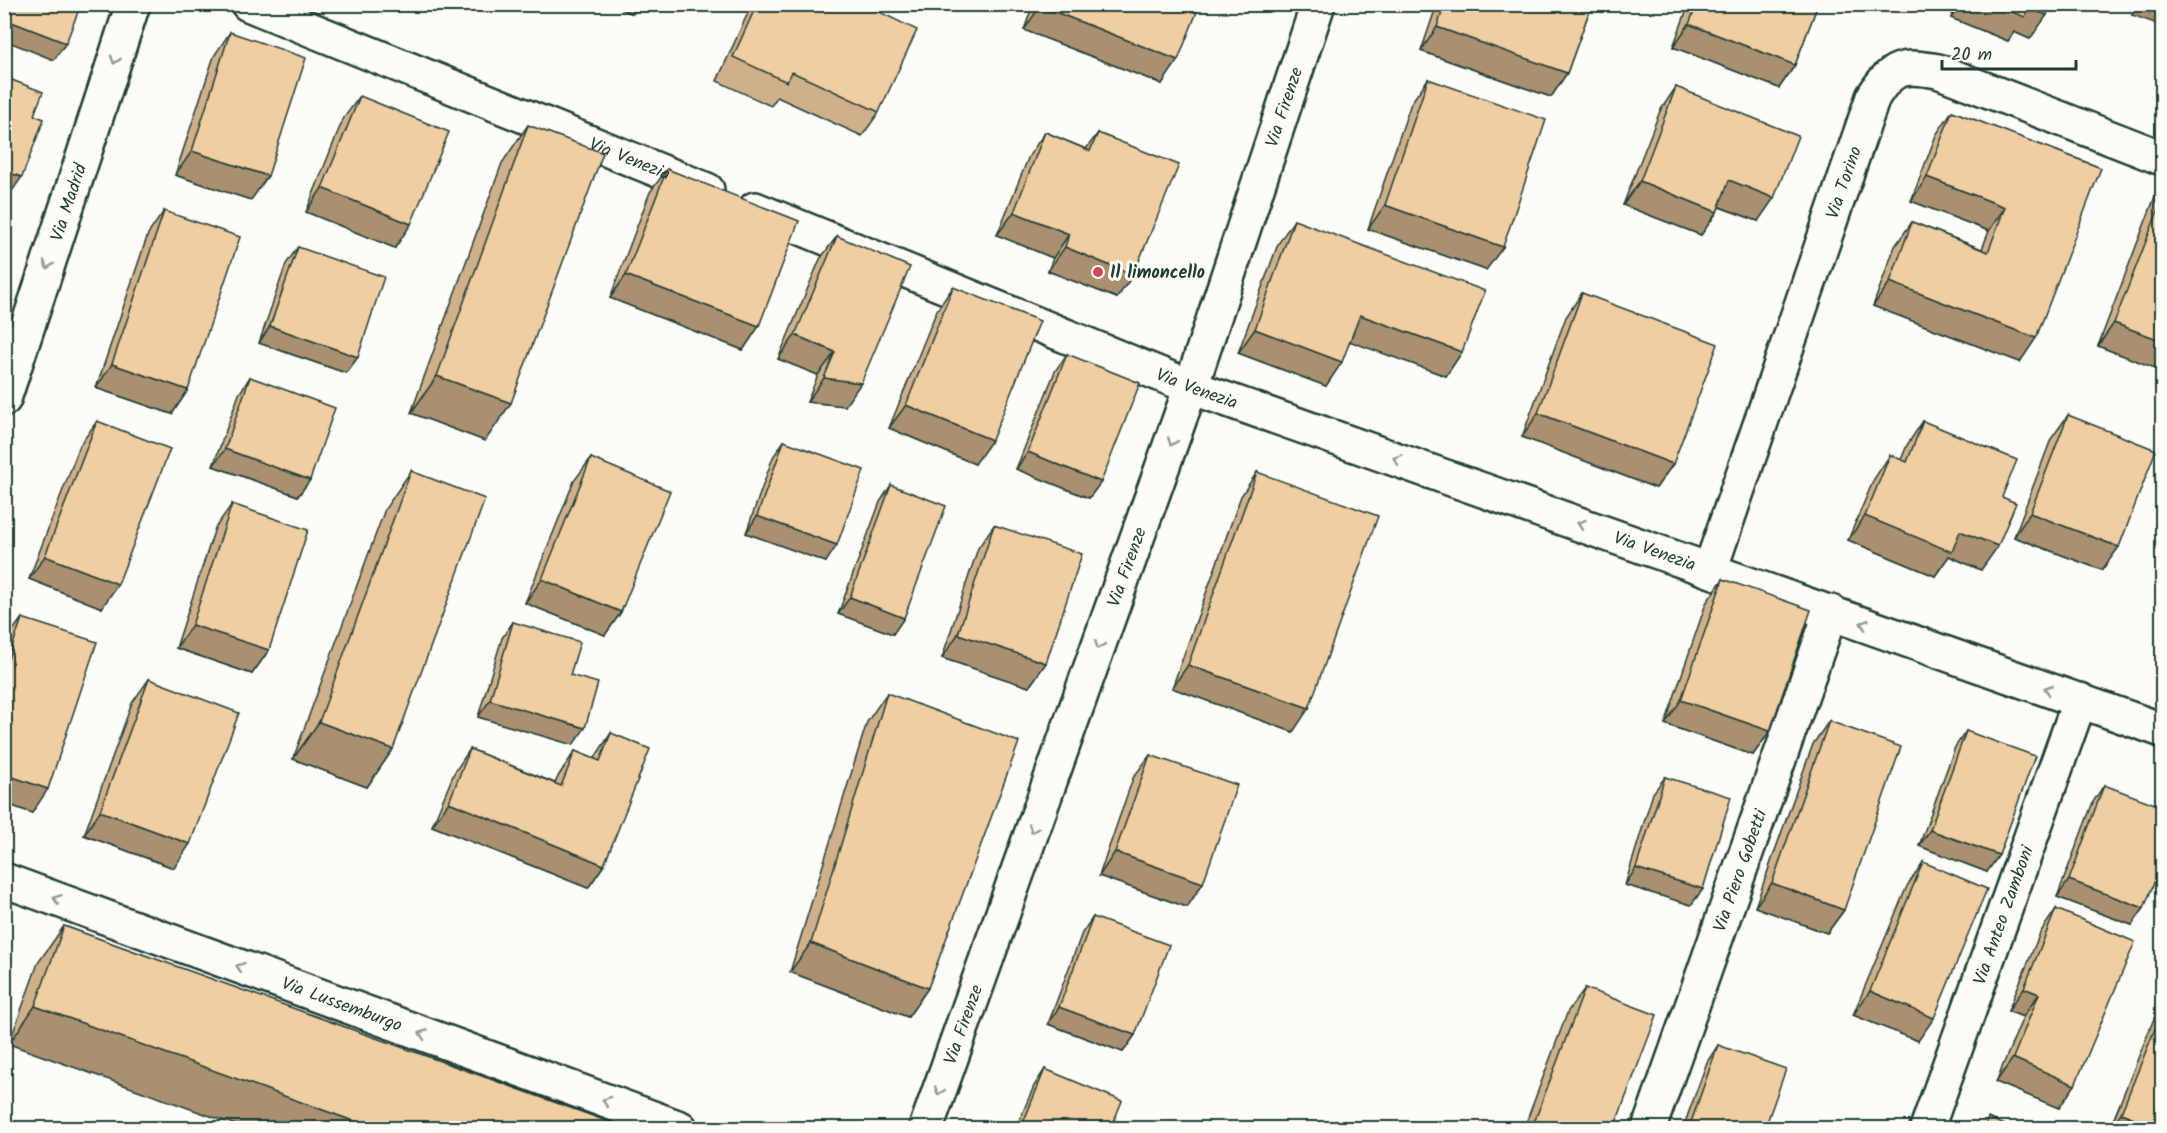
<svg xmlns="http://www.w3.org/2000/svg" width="2167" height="1133" font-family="Kalam,sans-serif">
	<rect width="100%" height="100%" fill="#fdfcf7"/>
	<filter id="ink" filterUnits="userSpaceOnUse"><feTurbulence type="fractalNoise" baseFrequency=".0167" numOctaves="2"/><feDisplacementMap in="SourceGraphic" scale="12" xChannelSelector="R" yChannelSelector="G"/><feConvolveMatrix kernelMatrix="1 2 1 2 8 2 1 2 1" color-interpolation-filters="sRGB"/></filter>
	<g filter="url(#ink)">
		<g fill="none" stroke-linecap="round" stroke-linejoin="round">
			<defs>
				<g id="street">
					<path id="s1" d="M 248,4 L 707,190"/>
					<path id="s2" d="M 755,209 L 1191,387 L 2162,730"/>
					<path id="s3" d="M 4,399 L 133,4"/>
					<path id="s4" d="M 1710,570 L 1873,97 C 1892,66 1903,65 1938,71 L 2162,158"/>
					<path id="s5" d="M 4,880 L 680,1128"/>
					<path id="s6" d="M 926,1128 L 1191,387 L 1318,4"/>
					<path id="s7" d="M 1649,1128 L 1831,612"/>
					<path id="s8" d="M 1927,1128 L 2080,700"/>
				</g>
			</defs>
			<use href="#street" stroke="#1f3d34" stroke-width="38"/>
			<use href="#street" stroke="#fdfcf7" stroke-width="33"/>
		</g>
		<g fill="#cfb08b" stroke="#1f3d34" stroke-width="1.5">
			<path d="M 752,4 L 863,4 L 879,112 L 862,136 L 777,97 L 771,106 L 717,81 Z"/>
			<path d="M 1033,4 L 1200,4 L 1162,84 L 1024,30 Z"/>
			<path d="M 1437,4 L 1592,4 L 1567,73 L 1551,97 L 1421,51 Z"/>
			<path d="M 1689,4 L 1818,4 L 1795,65 L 1779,88 L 1673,47 Z"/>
			<path d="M 1956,4 L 2051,4 L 2030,39 L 2014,32 L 2008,41 L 1951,18 Z"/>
			<path d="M 2136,4 L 2163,4 L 2132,15 Z"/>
			<path d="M 230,32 L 251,200 L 175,175 L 214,56 Z"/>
			<path d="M 1428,79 L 1486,270 L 1368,229 L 1411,103 Z"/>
			<path d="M 1676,87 L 1758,221 L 1719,207 L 1717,212 L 1701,235 L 1623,205 L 1660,111 Z"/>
			<path d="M 360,96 L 395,248 L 306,212 L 343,119 Z"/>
			<path d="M 1952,111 L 2101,168 L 2020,362 L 1873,306 L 1895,246 L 1912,222 L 1982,249 L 1989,231 L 1911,201 L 1936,135 Z"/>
			<path d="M 528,125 L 485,441 L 411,413 L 502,163 Z"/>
			<path d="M 1045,132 L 1086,149 L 1098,133 L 1117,298 L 1048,271 L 1053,258 L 997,235 L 1029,156 Z"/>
			<path d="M 667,169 L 759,326 L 743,350 L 610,298 L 650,192 Z"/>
			<path d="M 2163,186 L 2163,371 L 2098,346 L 2156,194 Z"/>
			<path d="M 164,211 L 188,390 L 172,414 L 96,388 L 148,234 Z"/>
			<path d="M 1294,220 L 1462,352 L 1446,376 L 1350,341 L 1326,386 L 1238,353 L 1278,244 Z"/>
			<path d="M 837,236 L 845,406 L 807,402 L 818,375 L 778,359 L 820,259 Z"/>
			<path d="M 298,247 L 358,357 L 346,373 L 259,343 L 286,264 Z"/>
			<path d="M 953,287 L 975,464 L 889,428 L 937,310 Z"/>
			<path d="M 1582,293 L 1673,464 L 1656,488 L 1522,437 L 1566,317 Z"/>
			<path d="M 1067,354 L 1101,482 L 1089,498 L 1016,469 L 1055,371 Z"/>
			<path d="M 250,377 L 310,480 L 298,496 L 213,466 L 239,394 Z"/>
			<path d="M 2068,415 L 2102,570 L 2014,537 L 2051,439 Z"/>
			<path d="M 97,421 L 102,608 L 29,579 L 80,445 Z"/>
			<path d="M 1923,421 L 2002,497 L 1981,570 L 1949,556 L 1935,576 L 1848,540 L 1874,479 L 1890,455 L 1901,460 L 1907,445 Z"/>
			<path d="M 784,441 L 826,562 L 746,533 L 773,457 Z"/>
			<path d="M 591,458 L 621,612 L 605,635 L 525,603 L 574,481 Z"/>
			<path d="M 411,471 L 393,749 L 367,787 L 293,759 L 385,509 Z"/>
			<path d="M 1257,472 L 1293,732 L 1172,688 L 1241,496 Z"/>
			<path d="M 891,485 L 893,634 L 838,614 L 880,502 Z"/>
			<path d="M 232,504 L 269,650 L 252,674 L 176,648 L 215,528 Z"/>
			<path d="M 994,525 L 1046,663 L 1029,687 L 942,658 L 978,548 Z"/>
			<path d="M 1723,579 L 1770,731 L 1753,755 L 1665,724 L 1706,603 Z"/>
			<path d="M 22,618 L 32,813 L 4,803 L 4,644 L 5,641 Z"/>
			<path d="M 513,622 L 570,675 L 573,745 L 478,717 L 502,638 Z"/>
			<path d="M 149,679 L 174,868 L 84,835 L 132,703 Z"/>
			<path d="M 887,693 L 928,988 L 908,1017 L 790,972 L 867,722 Z"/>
			<path d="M 1829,721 L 1844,910 L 1827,933 L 1755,907 L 1813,744 Z"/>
			<path d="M 1966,731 L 1987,872 L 1919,846 L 1955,747 Z"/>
			<path d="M 611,733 L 604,865 L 588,888 L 432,826 L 454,773 L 470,749 L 555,783 L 559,775 L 575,751 L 594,759 Z"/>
			<path d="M 1150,755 L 1203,883 L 1187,907 L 1099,876 L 1133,778 Z"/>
			<path d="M 1665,777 L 1703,889 L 1691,905 L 1625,885 L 1653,793 Z"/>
			<path d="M 2104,785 L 2144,908 L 2132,925 L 2057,897 L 2093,802 Z"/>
			<path d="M 1923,862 L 1918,1041 L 1853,1015 L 1907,886 Z"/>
			<path d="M 2056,909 L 2059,1108 L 1996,1082 L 2023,1017 L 2008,1011 L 2040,933 Z"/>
			<path d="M 1093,917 L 1135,1035 L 1123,1052 L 1048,1024 L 1082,933 Z"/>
			<path d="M 64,926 L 626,1128 L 9,1044 L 38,963 Z"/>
			<path d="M 1585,988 L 1614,1128 L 1524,1128 L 1568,1011 Z"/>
			<path d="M 2163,996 L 2163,1128 L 2110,1128 Z"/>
			<path d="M 1718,1045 L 1765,1128 L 1683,1128 L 1707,1062 Z"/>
			<path d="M 1045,1069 L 1111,1128 L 1016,1128 L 1034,1086 Z"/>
		</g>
		<g fill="#a99071" stroke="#1f3d34" stroke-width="1.5">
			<path d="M 610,4 L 639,4 L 633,14 Z"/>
			<path d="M 1961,4 L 1992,4 L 2028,8 L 2047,15 L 2030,39 L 2014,32 L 2008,41 L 1951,18 Z"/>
			<path d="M 2140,4 L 2163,4 L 2163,26 L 2132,15 Z"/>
			<path d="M 1040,6 L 1178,60 L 1162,84 L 1024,30 Z"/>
			<path d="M 4,19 L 66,43 L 54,60 L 4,40 Z"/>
			<path d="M 1689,24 L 1795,65 L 1779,88 L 1673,47 Z"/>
			<path d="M 1437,27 L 1567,73 L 1551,97 L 1421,51 Z"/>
			<path d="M 192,151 L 268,176 L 251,200 L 175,175 Z"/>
			<path d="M 4,171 L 22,177 L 5,201 L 4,201 Z"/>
			<path d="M 1927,177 L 2005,207 L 1989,231 L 1911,201 Z"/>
			<path d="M 1729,180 L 1774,198 L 1758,221 L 1712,204 Z"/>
			<path d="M 1640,181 L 1717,212 L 1701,235 L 1623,205 Z"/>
			<path d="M 322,188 L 411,224 L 395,248 L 306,212 Z"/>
			<path d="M 1385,205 L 1503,247 L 1486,270 L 1368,229 Z"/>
			<path d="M 1014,212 L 1069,234 L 1053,258 L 997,235 Z"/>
			<path d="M 1065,247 L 1133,275 L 1117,298 L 1048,271 Z"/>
			<path d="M 626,275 L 759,326 L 743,350 L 610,298 Z"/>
			<path d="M 1890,282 L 2036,338 L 2020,362 L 1873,306 Z"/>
			<path d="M 1360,315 L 1462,352 L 1446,376 L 1343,339 Z"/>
			<path d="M 2114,323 L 2163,341 L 2163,371 L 2098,346 Z"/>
			<path d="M 270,326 L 358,357 L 346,373 L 259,343 Z"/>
			<path d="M 1255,329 L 1342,362 L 1326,386 L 1238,353 Z"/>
			<path d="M 795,335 L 835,352 L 818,375 L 778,359 Z"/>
			<path d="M 112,364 L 188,390 L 172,414 L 96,388 Z"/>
			<path d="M 437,376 L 511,403 L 485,441 L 411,413 Z"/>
			<path d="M 824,378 L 861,383 L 845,406 L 807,402 Z"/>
			<path d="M 906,405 L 992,440 L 975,464 L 889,428 Z"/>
			<path d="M 1538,413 L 1673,464 L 1656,488 L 1522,437 Z"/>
			<path d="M 225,449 L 310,480 L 298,496 L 213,466 Z"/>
			<path d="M 1028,452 L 1101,482 L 1089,498 L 1016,469 Z"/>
			<path d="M 2030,513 L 2119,547 L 2102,570 L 2014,537 Z"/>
			<path d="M 757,516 L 837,545 L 826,562 L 746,533 Z"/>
			<path d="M 1865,516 L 1960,531 L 1998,546 L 1981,570 L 1949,556 L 1935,576 L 1848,540 Z"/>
			<path d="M 45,556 L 118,584 L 102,608 L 29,579 Z"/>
			<path d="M 542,579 L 621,612 L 605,635 L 525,603 Z"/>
			<path d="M 850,597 L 904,618 L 893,634 L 838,614 Z"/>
			<path d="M 192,625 L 269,650 L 252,674 L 176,648 Z"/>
			<path d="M 958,634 L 1046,663 L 1029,687 L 942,658 Z"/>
			<path d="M 1188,665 L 1309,708 L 1293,732 L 1172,688 Z"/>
			<path d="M 490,700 L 585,728 L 573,745 L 478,717 Z"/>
			<path d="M 1681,700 L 1770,731 L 1753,755 L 1665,724 Z"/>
			<path d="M 319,722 L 393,749 L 367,787 L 293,759 Z"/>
			<path d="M 4,774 L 48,789 L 32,813 L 4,803 Z"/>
			<path d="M 449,802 L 604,865 L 588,888 L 432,826 Z"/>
			<path d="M 100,811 L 190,844 L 174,868 L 84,835 Z"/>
			<path d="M 1930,830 L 1999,855 L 1987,872 L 1919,846 Z"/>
			<path d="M 1115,852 L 1203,883 L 1187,907 L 1099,876 Z"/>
			<path d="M 1636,868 L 1703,889 L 1691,905 L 1625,885 Z"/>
			<path d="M 2069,880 L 2144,908 L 2132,925 L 2057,897 Z"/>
			<path d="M 1772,883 L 1844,910 L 1827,933 L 1755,907 Z"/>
			<path d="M 811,943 L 928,988 L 908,1017 L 790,972 Z"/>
			<path d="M 2024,988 L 2039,994 L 2023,1017 L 2008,1011 Z"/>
			<path d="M 1870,991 L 1934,1018 L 1918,1041 L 1853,1015 Z"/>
			<path d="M 35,1006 L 373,1128 L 244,1128 L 9,1044 Z"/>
			<path d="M 1059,1007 L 1135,1035 L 1123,1052 L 1048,1024 Z"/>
			<path d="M 2013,1058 L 2075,1085 L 2059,1108 L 1996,1082 Z"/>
			<path d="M 2121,1113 L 2161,1128 L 2110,1128 Z"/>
		</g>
		<g fill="#f1cda2" stroke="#1f3d34" stroke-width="1.5">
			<path d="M 4,4 L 81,4 L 66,43 L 4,19 Z"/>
			<path d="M 757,4 L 863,4 L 917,30 L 879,112 L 792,72 L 787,82 L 733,57 Z"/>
			<path d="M 1041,4 L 1200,4 L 1178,60 L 1040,6 Z"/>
			<path d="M 1445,4 L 1592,4 L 1567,73 L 1437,27 Z"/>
			<path d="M 1697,4 L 1818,4 L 1795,65 L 1689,24 Z"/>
			<path d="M 1992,4 L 2051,4 L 2047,15 L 2028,8 L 2025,17 Z"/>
			<path d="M 230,32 L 306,58 L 268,176 L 192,151 Z"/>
			<path d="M 4,77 L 43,92 L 34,115 L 44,119 L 22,177 L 4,171 Z"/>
			<path d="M 1428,79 L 1546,120 L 1503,247 L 1385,205 Z"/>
			<path d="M 1676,87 L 1798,136 L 1774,198 L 1729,180 L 1717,212 L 1640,181 Z"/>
			<path d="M 360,96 L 449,132 L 411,224 L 322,188 Z"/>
			<path d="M 1952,111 L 2101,168 L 2036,338 L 1890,282 L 1912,222 L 1988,252 L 2005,207 L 1927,177 Z"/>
			<path d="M 528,125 L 603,153 L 511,403 L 437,376 Z"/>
			<path d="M 1045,132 L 1090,151 L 1098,133 L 1179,165 L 1133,275 L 1065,247 L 1069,234 L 1014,212 Z"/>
			<path d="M 667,169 L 799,221 L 759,326 L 626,275 Z"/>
			<path d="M 2163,198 L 2163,341 L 2114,323 Z"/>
			<path d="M 164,211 L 240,237 L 188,390 L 112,364 Z"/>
			<path d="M 1294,220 L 1485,291 L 1462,352 L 1360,315 L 1342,362 L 1255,329 Z"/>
			<path d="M 837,236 L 910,267 L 861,383 L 824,378 L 835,352 L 795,335 Z"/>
			<path d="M 298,247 L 384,277 L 358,357 L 270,326 Z"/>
			<path d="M 953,287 L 1040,321 L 992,440 L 906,405 Z"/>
			<path d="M 1582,293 L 1718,344 L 1673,464 L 1538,413 Z"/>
			<path d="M 1067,354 L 1140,383 L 1101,482 L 1028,452 Z"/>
			<path d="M 250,377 L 335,408 L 310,480 L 225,449 Z"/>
			<path d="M 2068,415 L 2156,450 L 2119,547 L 2030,513 Z"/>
			<path d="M 97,421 L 170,449 L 118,584 L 45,556 Z"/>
			<path d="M 1923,421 L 2017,460 L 2002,497 L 2016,503 L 1998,546 L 1960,531 L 1952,552 L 1865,516 L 1890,455 L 1907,462 Z"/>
			<path d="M 784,441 L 864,470 L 837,545 L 757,516 Z"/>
			<path d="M 591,458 L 670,491 L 621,612 L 542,579 Z"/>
			<path d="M 411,471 L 485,499 L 393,749 L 319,722 Z"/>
			<path d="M 1257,472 L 1378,516 L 1309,708 L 1188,665 Z"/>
			<path d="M 891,485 L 946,506 L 904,618 L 850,597 Z"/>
			<path d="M 232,504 L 308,530 L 269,650 L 192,625 Z"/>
			<path d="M 994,525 L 1082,554 L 1046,663 L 958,634 Z"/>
			<path d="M 1723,579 L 1811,610 L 1770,731 L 1681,700 Z"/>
			<path d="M 22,618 L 97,642 L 48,789 L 4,774 L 4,671 Z"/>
			<path d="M 513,622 L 580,642 L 570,675 L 598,683 L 585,728 L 490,700 Z"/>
			<path d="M 149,679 L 239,713 L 190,844 L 100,811 Z"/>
			<path d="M 887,693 L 1019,742 L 928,988 L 811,943 Z"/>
			<path d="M 1829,721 L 1901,747 L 1844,910 L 1772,883 Z"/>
			<path d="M 1966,731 L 2035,756 L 1999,855 L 1930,830 Z"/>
			<path d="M 611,733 L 650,749 L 604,865 L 449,802 L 470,749 L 561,786 L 575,751 L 600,761 Z"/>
			<path d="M 1150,755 L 1237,785 L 1203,883 L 1115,852 Z"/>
			<path d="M 1665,777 L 1731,797 L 1703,889 L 1636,868 Z"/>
			<path d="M 2104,785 L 2163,807 L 2163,860 L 2144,908 L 2069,880 Z"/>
			<path d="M 1923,862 L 1987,889 L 1934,1018 L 1870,991 Z"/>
			<path d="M 2056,909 L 2135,942 L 2075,1085 L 2013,1058 L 2039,994 L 2024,988 Z"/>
			<path d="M 1093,917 L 1169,945 L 1135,1035 L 1059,1007 Z"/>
			<path d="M 64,926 L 626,1128 L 373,1128 L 35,1006 Z"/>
			<path d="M 1585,988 L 1657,1015 L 1614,1128 L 1532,1128 Z"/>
			<path d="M 2163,1009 L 2163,1128 L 2161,1128 L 2121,1113 Z"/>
			<path d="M 1718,1045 L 1786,1069 L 1765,1128 L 1689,1128 Z"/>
			<path d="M 1045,1069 L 1122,1101 L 1111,1128 L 1021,1128 Z"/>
			<path d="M 1988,1118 L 2012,1128 L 1984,1128 Z"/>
		</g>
		<defs><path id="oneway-chevron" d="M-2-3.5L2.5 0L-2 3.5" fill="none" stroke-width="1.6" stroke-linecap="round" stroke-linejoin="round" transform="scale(1.5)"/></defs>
		<g stroke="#8e9c96">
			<use href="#oneway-chevron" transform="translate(115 60) rotate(108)"/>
			<use href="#oneway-chevron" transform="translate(48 265) rotate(108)"/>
			<use href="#oneway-chevron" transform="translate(1172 442) rotate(110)"/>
			<use href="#oneway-chevron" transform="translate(1397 459) rotate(-161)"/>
			<use href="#oneway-chevron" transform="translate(1581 524) rotate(-161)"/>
			<use href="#oneway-chevron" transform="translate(1864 624) rotate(-161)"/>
			<use href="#oneway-chevron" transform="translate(1099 645) rotate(110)"/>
			<use href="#oneway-chevron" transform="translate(2048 689) rotate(-161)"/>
			<use href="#oneway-chevron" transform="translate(1033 829) rotate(110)"/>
			<use href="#oneway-chevron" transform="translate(57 899) rotate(-160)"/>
			<use href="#oneway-chevron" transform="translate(240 967) rotate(-160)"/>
			<use href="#oneway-chevron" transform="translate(423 1034) rotate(-160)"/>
			<use href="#oneway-chevron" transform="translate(939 1091) rotate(110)"/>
			<use href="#oneway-chevron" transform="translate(606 1101) rotate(-160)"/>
		</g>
	</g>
	<circle fill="#d1495b" stroke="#fdfcf7" stroke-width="2" cx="1098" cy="272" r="6"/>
	<g text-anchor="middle" stroke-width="6" stroke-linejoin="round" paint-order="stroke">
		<g font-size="18" fill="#1f3d34" stroke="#fdfcf7">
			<text dy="6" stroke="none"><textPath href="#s6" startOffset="1082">Via Firenze</textPath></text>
			<text dy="6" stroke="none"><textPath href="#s1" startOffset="412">Via Venezia</textPath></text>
			<text dy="6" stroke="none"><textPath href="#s4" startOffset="410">Via Torino</textPath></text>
			<text dy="6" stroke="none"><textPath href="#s3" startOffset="207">Via Madrid</textPath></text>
			<text dy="6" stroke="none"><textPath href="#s2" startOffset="477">Via Venezia</textPath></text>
			<text dy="6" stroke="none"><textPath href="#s2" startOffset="963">Via Venezia</textPath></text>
			<text dy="6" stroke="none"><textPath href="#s6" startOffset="596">Via Firenze</textPath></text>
			<text dy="6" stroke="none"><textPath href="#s7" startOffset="273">Via Piero Gobetti</textPath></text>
			<text dy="6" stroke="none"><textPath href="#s8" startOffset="226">Via Anteo Zamboni</textPath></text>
			<text dy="6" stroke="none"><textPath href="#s5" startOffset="360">Via Lussemburgo</textPath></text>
			<text dy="6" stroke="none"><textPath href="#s6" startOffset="110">Via Firenze</textPath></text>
		</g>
		<g font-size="18" font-weight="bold" fill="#1f3d34" stroke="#fdfcf7" text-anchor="start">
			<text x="1110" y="278">Il limoncello</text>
		</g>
	</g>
	<rect width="2167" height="1133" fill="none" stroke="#fdfcf7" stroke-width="24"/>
	<rect x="12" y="12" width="2143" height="1109" fill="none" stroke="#1f3d34" stroke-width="2" filter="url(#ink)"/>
	<path d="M1942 60v9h134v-9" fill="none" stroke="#1f3d34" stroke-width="3"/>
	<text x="1951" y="60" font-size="18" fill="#1f3d34" stroke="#fdfcf7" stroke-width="4.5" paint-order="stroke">20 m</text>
</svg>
